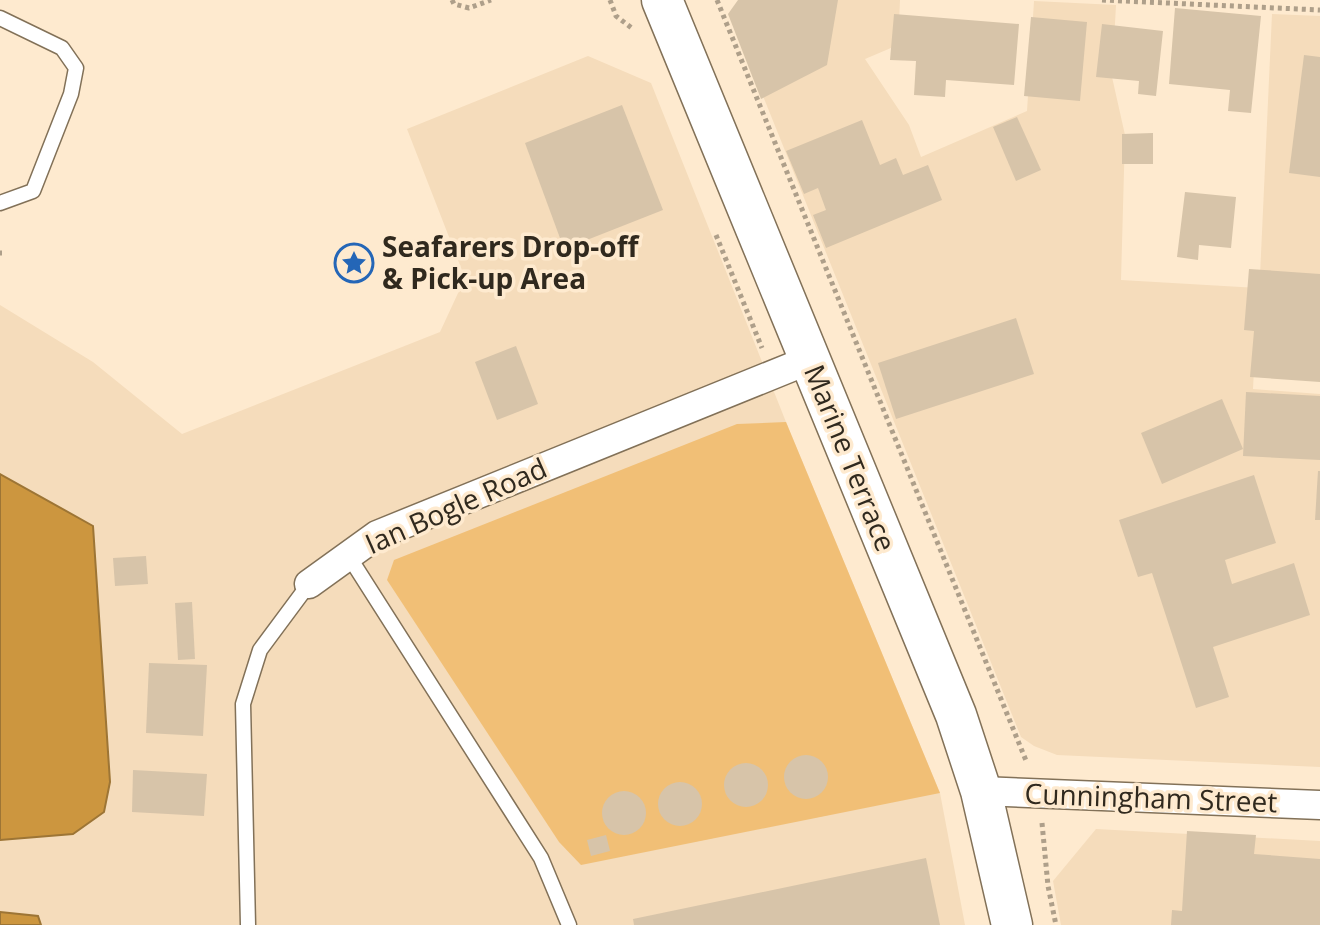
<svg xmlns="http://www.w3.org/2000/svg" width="1320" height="925" font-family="'Open Sans',sans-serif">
	<rect width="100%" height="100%" fill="#feeacf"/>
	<g fill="#f5dcbb">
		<path d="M 743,0 L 900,0 L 898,45 L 865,59 L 909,125 L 921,157 L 1027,111 L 1034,1 L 1116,5 L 1112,77 L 1125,135 L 1121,280 L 1258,288 L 1253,389 L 1320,394 L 1320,767 L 1057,755 L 1034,746 L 1021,737 L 732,19 Z"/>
		<path d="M 1272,14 L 1320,16 L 1320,279 L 1260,276 Z"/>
		<path d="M 588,56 L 651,83 L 786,422 L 940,793 L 965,925 L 41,925 L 38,916 L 0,912 L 0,840 L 73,834 L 93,526 L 0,474 L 0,305 L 93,362 L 182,434 L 440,332 L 465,278 L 407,129 Z"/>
		<path d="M 1096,829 L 1320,841 L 1320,925 L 1061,925 L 1053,881 Z"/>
	</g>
	<path fill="#f1bf76" d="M 786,422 L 940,793 L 581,865 L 559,842 L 387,580 L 394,560 L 737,424 Z"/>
	<g fill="#cc963f" stroke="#9d7535" stroke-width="2">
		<path d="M 0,474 L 93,526 L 110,782 L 104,812 L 73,834 L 0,840 Z"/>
		<path d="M 0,912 L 38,916 L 41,925 L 0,925 Z"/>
	</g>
	<g fill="#d7c4a9">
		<path d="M 738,0 L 838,0 L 827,65 L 761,99 L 728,14 Z"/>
		<path d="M 1175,8 L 1261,16 L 1251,113 L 1228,111 L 1230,90 L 1169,84 Z"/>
		<path d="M 894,14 L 1019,24 L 1014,85 L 946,80 L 945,97 L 914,95 L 916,61 L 890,60 Z"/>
		<path d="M 1031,17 L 1087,22 L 1080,101 L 1024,96 Z"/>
		<path d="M 1102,24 L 1163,31 L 1156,96 L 1138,94 L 1139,81 L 1096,77 Z"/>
		<path d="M 1304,55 L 1320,57 L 1320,177 L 1289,173 Z"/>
		<path d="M 622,105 L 663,210 L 564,249 L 525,143 Z"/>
		<path d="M 1017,117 L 1041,170 L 1016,181 L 993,127 Z"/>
		<path d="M 862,120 L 880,165 L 896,158 L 903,175 L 928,165 L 942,200 L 826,248 L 813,215 L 826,210 L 818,188 L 804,194 L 786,151 Z"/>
		<path d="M 1153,133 L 1153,164 L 1122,164 L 1122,134 Z"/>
		<path d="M 1185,192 L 1236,197 L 1231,248 L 1199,245 L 1198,260 L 1177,257 Z"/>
		<path d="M 1249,269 L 1320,274 L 1320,382 L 1250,377 L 1254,331 L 1244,330 Z"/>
		<path d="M 1016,318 L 1034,374 L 896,419 L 878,363 Z"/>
		<path d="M 516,346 L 538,404 L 497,420 L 475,362 Z"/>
		<path d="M 1246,392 L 1320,396 L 1320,460 L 1243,456 Z"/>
		<path d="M 1222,399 L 1243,449 L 1162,484 L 1141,433 Z"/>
		<path d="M 1318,471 L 1320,471 L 1320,520 L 1315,520 Z"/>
		<path d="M 1254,475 L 1276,543 L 1225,560 L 1232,584 L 1294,563 L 1310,615 L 1213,647 L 1229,697 L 1196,708 L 1152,573 L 1138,577 L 1119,520 Z"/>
		<path d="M 146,556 L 148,584 L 115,586 L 113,558 Z"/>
		<path d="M 192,602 L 195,659 L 178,660 L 175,603 Z"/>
		<path d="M 149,663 L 207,665 L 203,736 L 146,733 Z"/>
		<circle cx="806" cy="777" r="22"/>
		<circle cx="746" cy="785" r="22"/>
		<path d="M 133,770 L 207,774 L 204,816 L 132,812 Z"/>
		<circle cx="680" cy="804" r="22"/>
		<circle cx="624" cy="813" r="22"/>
		<path d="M 1187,831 L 1256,835 L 1254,854 L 1320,859 L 1320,925 L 1171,925 L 1172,910 L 1182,911 Z"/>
		<path d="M 606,835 L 610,851 L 591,856 L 587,840 Z"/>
		<path d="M 926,858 L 940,925 L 634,925 L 633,919 Z"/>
	</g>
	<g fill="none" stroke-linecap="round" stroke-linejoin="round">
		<defs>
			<g id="service">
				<path d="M 0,18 L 62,48 L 76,68 L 71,94 L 33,191 L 0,203"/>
				<path d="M 348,555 L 541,858 L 569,925"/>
				<path d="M 248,925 L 243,704 L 260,650 L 309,584"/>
			</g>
			<g id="minor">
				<path d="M 309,584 L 377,535 L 809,360"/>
				<path d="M 981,791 L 1320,805"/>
			</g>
			<path id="secondary" d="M 662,0 L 956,715 L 981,791 L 1012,925"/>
		</defs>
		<use href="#service" stroke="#827158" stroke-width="17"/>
		<use href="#minor" stroke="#827158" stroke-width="31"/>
		<use href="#secondary" stroke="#827158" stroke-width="43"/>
		<g stroke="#ae9f8a" stroke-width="5" stroke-dasharray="4 4" stroke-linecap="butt">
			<path d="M 452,0 L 454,4 L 469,8 L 491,0"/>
			<path d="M 610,0 L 616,16 L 633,29"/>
			<path d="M 717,0 L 1027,763"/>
			<path d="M 1102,0 L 1320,10"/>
			<path d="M 716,235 L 762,348"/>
			<path d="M 0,253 L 2,253"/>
			<path d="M 1042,823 L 1048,886 L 1056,925"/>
		</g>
		<use href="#service" stroke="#fff" stroke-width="14"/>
		<use href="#minor" stroke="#fff" stroke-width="28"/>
		<use href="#secondary" stroke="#fff" stroke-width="40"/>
	</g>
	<defs>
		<symbol id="sight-ring" viewBox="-11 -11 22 22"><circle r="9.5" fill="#feeacf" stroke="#2466b7" stroke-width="1.5"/><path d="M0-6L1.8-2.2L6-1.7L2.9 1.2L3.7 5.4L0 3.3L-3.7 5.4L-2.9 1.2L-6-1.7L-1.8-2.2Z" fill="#2466b7"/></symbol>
	</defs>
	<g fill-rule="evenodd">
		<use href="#sight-ring" x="332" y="241" width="44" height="44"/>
	</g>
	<g text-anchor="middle" stroke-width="7" stroke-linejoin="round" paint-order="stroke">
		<g font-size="28" font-weight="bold" fill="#30291e" stroke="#feeacf" text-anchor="start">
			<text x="382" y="257">Seafarers Drop-off<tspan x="382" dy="32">&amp; Pick-up Area</tspan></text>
		</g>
		<g font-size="28" fill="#30291e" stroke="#feeacf">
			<text transform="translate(850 458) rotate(68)" y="10">Marine Terrace</text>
			<text transform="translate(456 506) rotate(-24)" y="10">Ian Bogle Road</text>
			<text transform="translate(1151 798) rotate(2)" y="10">Cunningham Street</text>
		</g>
	</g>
</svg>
